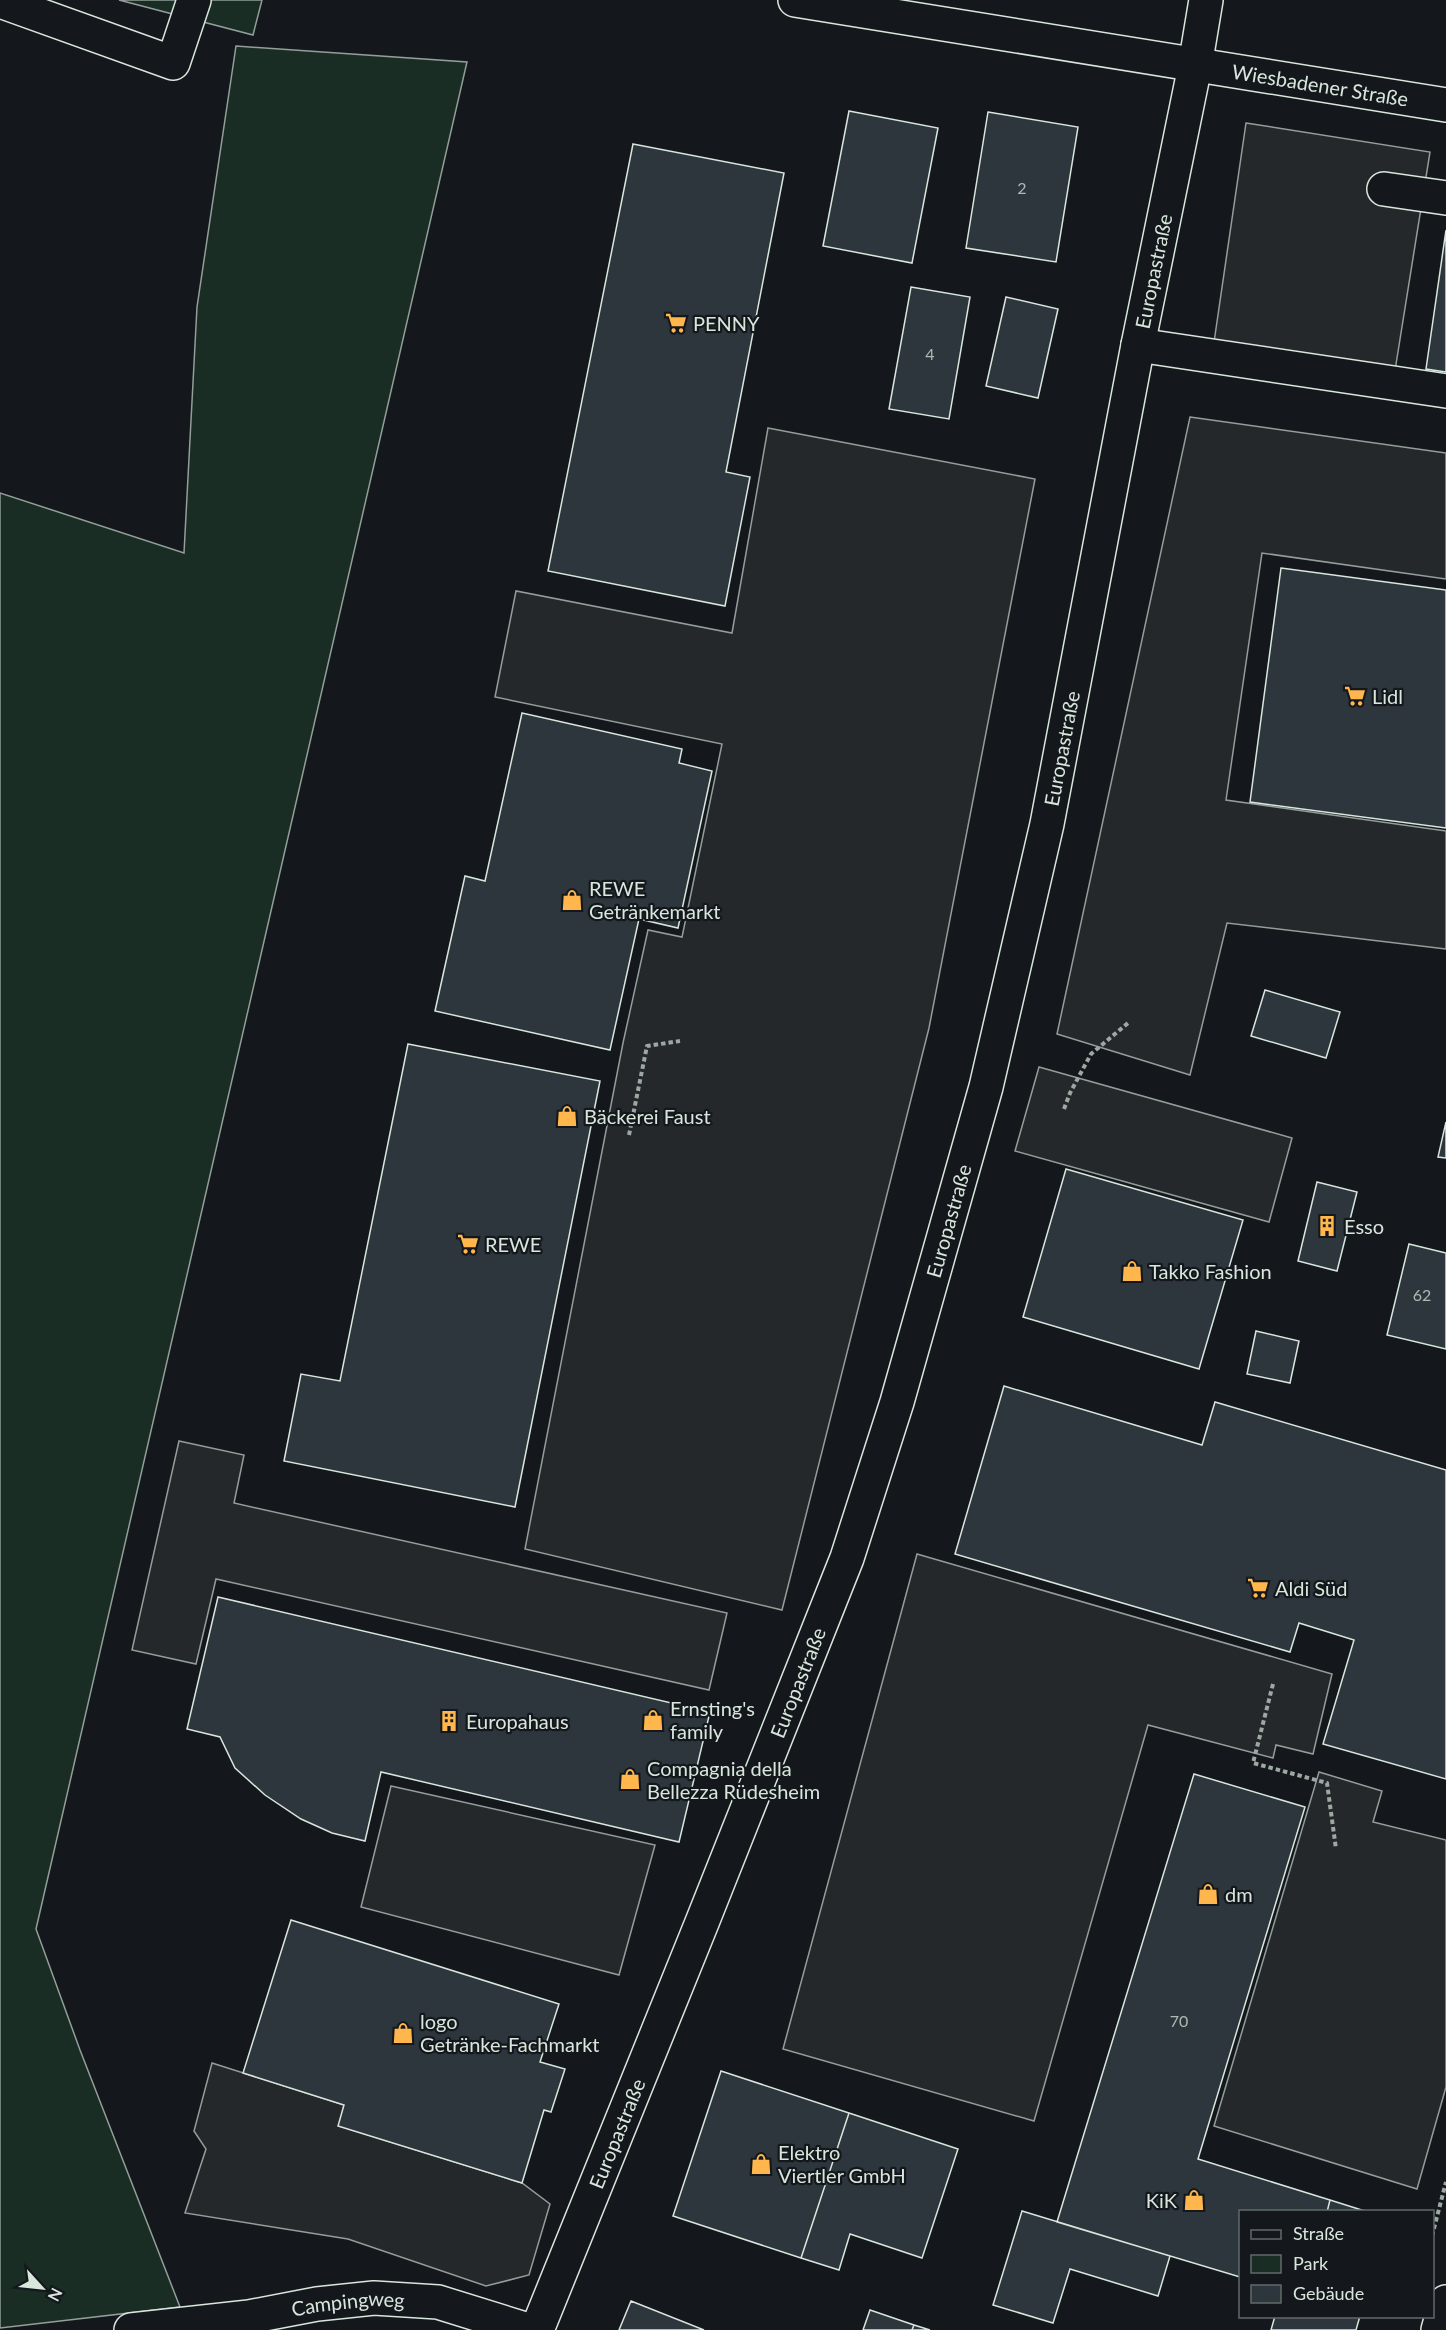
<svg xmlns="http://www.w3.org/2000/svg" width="1446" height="2330" font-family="Lato,sans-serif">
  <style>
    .green { fill: #1a2d24; stroke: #939e99; stroke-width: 1.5 }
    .parking { fill: #24282b; stroke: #939e99; stroke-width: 1.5 }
    .building { fill: #2c363c; stroke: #d8e6dc; stroke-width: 1.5 }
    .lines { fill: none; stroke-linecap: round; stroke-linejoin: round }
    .minor-casing { stroke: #d8e6dc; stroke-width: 36 }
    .major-casing { stroke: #d8e6dc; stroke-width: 36 }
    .path { stroke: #9da8a2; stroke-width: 4; stroke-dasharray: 4.5 3; stroke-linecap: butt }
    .minor { stroke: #14181c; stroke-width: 33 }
    .major { stroke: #14181c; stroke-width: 33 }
    .labels { text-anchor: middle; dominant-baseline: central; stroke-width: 4.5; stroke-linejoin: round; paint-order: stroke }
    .number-label { font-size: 16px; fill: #adbab4 }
    .street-label { font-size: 20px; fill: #d8e6dc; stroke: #14181c }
    .poi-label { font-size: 20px; fill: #d8e6dc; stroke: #14181c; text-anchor: start }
  </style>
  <rect width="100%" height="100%" fill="#14181c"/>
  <path class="green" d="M119,0H262L253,35Z
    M236,46L467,62L36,1929L80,2050L180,2307L0,2328V493L184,553L197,307Z"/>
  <path class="parking" d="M1246,123L1430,152L1393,383L1212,356Z
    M1190,417L1446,453V579L1262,553L1226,800L1446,831V949L1227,923L1190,1075L1057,1034Z
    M768,428L1035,479L929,1028L782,1610L525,1549L623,1043L648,930L682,937L722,744L495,697L516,591L732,633Z
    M1039,1067L1292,1138L1269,1222L1015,1151Z
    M179,1441L244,1455L234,1503L727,1613L709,1690L216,1579L196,1664L132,1650Z
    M917,1554L1332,1674L1313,1754L1276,1745L1273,1758L1148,1725L1034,2121L783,2049Z
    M1319,1772L1382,1791L1373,1822L1446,1840V2087L1417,2189L1214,2126Z
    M391,1786L655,1845L619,1975L361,1907Z
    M212,2063L344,2105L339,2126L522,2183L550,2204L529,2275L486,2286L348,2239L185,2213L206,2149L194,2131Z"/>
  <path class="building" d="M849,111L938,128L912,263L823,246Z
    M988,112L1078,127L1056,262L966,248Z
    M633,144L784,173L726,472L750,477L725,606L548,571Z
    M1446,230V372L1426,369Z
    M911,287L970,297L949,419L889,409Z
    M1006,297L1058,309L1038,398L986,386Z
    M1281,568L1446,590V828L1250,802Z
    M522,713L682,749L679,763L712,771L678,928L639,919L610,1050L435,1011L465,876L485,881Z
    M1265,990L1340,1012L1326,1058L1251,1036Z
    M408,1044L600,1081L515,1507L284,1461L301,1374L340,1381Z
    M1446,1122V1158L1438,1157Z
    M1066,1169L1243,1220L1199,1369L1023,1317Z
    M1317,1182L1357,1192L1337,1271L1298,1261Z
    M1409,1244L1446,1253V1349L1387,1335Z
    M1256,1331L1299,1341L1290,1383L1247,1374Z
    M1004,1386L1202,1445L1215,1402L1446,1470V1779L1323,1744L1354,1640L1299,1623L1290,1652L955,1554Z
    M218,1597L710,1712L679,1842L381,1772L365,1841L332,1833L301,1819L265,1795L235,1768L220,1737L187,1729Z
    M1194,1774L1305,1807L1198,2159L1330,2200L1327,2212H1240V2277L1057,2222Z
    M291,1920L559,2004L540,2062L565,2069L551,2112L544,2110L522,2183L338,2126L344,2105L243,2073Z
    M721,2071L849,2113L801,2258L673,2216Z
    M849,2113L958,2149L922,2258L850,2234L839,2270L801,2258Z
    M1330,2200L1368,2212H1327Z
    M1022,2211L1170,2256L1158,2296L1070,2269L1053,2323L993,2305Z
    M631,2301L704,2330H619Z
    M870,2310L914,2325L912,2330H863Z
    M1275,2316H1360L1356,2330H1271Z
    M914,2325L930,2330H912Z"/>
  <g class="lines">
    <defs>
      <g id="minor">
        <path id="s1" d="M795,0L1446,105"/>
        <path d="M0,1L173,63L194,0"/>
        <path d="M1384,189L1446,198"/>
        <path d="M1138,345L1446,391"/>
        <path id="s2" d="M131,2330L249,2317L317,2304L374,2298L438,2302L528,2330"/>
        <path id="s3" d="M537,2330L703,1920L847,1558L897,1402L986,1087L1047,824L1138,345L1195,66L1206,0"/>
      </g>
      <path id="major" d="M1438,2330L1446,2302"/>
    </defs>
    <use href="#minor" class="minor-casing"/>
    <use href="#major" class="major-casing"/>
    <path class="path" d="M1064,1109L1070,1093L1091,1054L1128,1023
      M629,1135L647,1046L680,1041
      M1273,1684L1253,1763L1327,1783L1336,1849
      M1432,2236L1446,2182"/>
    <use href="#minor" class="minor"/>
    <use href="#major" class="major"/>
  </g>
  <defs>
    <symbol id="supermarket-bare" viewBox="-9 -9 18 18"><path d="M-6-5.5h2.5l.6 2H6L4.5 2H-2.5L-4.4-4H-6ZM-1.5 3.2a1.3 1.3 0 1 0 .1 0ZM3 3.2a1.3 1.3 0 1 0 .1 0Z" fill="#ffb74d" stroke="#14181c" stroke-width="2.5" paint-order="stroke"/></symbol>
    <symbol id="shop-bare" viewBox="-9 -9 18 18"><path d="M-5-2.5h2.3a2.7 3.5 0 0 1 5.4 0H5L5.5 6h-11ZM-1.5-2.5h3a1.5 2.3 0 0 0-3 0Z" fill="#ffb74d" stroke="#14181c" stroke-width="2.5" paint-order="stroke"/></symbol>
    <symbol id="building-bare" viewBox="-9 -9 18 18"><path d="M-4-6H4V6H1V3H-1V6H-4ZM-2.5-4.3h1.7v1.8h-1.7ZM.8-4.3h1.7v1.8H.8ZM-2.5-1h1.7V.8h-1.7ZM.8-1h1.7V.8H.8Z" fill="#ffb74d" stroke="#14181c" stroke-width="2.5" paint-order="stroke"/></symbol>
  </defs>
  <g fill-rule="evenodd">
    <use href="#supermarket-bare" x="661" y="308" width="30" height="30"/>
    <use href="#supermarket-bare" x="1340" y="681" width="30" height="30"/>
    <use href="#shop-bare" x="557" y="885" width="30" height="30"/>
    <use href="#shop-bare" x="552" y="1101" width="30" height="30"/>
    <use href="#building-bare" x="1312" y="1211" width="30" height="30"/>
    <use href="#supermarket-bare" x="453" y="1229" width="30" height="30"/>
    <use href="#shop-bare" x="1117" y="1256" width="30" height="30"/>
    <use href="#supermarket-bare" x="1243" y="1573" width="30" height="30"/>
    <use href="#shop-bare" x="638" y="1705" width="30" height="30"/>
    <use href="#building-bare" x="434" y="1706" width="30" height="30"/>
    <use href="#shop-bare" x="615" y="1764" width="30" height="30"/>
    <use href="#shop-bare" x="1193" y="1879" width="30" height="30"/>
    <use href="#shop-bare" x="388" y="2018" width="30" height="30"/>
    <use href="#shop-bare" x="746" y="2149" width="30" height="30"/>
    <use href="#shop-bare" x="1179" y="2185" width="30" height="30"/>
  </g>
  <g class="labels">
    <g class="number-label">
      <text x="1022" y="187">2</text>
      <text x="930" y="353">4</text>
      <text x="1422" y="1294">62</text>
      <text x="1179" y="2020">70</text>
    </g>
    <g class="street-label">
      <text stroke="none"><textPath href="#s1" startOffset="532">Wiesbadener Straße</textPath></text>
      <text stroke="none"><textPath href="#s3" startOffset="2156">Europastraße</textPath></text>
      <text stroke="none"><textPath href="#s3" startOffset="1670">Europastraße</textPath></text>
      <text stroke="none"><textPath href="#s3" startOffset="1184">Europastraße</textPath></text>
      <text stroke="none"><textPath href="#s3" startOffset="698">Europastraße</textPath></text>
      <text stroke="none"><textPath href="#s3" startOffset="212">Europastraße</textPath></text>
      <text stroke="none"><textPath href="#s2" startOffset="219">Campingweg</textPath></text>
    </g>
    <g class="poi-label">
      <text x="693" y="323">PENNY</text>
      <text x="1372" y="696">Lidl</text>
      <text x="589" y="888">REWE<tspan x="589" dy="23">Getränkemarkt</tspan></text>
      <text x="584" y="1116">Bäckerei Faust</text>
      <text x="1344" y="1226">Esso</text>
      <text x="485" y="1244">REWE</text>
      <text x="1149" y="1271">Takko Fashion</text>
      <text x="1275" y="1588">Aldi Süd</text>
      <text x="670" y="1708">Ernsting's<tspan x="670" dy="23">family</tspan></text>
      <text x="466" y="1721">Europahaus</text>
      <text x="647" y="1768">Compagnia della<tspan x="647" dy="23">Bellezza Rüdesheim</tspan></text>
      <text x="1225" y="1894">dm</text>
      <text x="420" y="2021">logo<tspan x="420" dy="23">Getränke-Fachmarkt</tspan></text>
      <text x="778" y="2152">Elektro<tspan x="778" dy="23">Viertler GmbH</tspan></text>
      <text x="1177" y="2200" text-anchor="end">KiK</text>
    </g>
  </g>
  <rect x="1239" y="2210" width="195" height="108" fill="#14181c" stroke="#626a69" stroke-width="1.5"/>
  <rect x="1251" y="2230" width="30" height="9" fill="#14181c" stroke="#626a69" stroke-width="1.5"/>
  <text x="1293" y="2240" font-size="18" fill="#d8e6dc">Straße</text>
  <rect x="1251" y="2255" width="30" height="18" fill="#1a2d24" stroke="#626a69" stroke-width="1.5"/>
  <text x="1293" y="2270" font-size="18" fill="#d8e6dc">Park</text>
  <rect x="1251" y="2285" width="30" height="18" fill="#2c363c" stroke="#626a69" stroke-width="1.5"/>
  <text x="1293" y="2300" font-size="18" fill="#d8e6dc">Gebäude</text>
  <g transform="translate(42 2288) rotate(117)" stroke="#14181c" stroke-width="4.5" paint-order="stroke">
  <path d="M0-4.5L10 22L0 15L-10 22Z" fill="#d8e6dc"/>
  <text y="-9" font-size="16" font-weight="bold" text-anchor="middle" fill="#d8e6dc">N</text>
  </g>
</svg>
